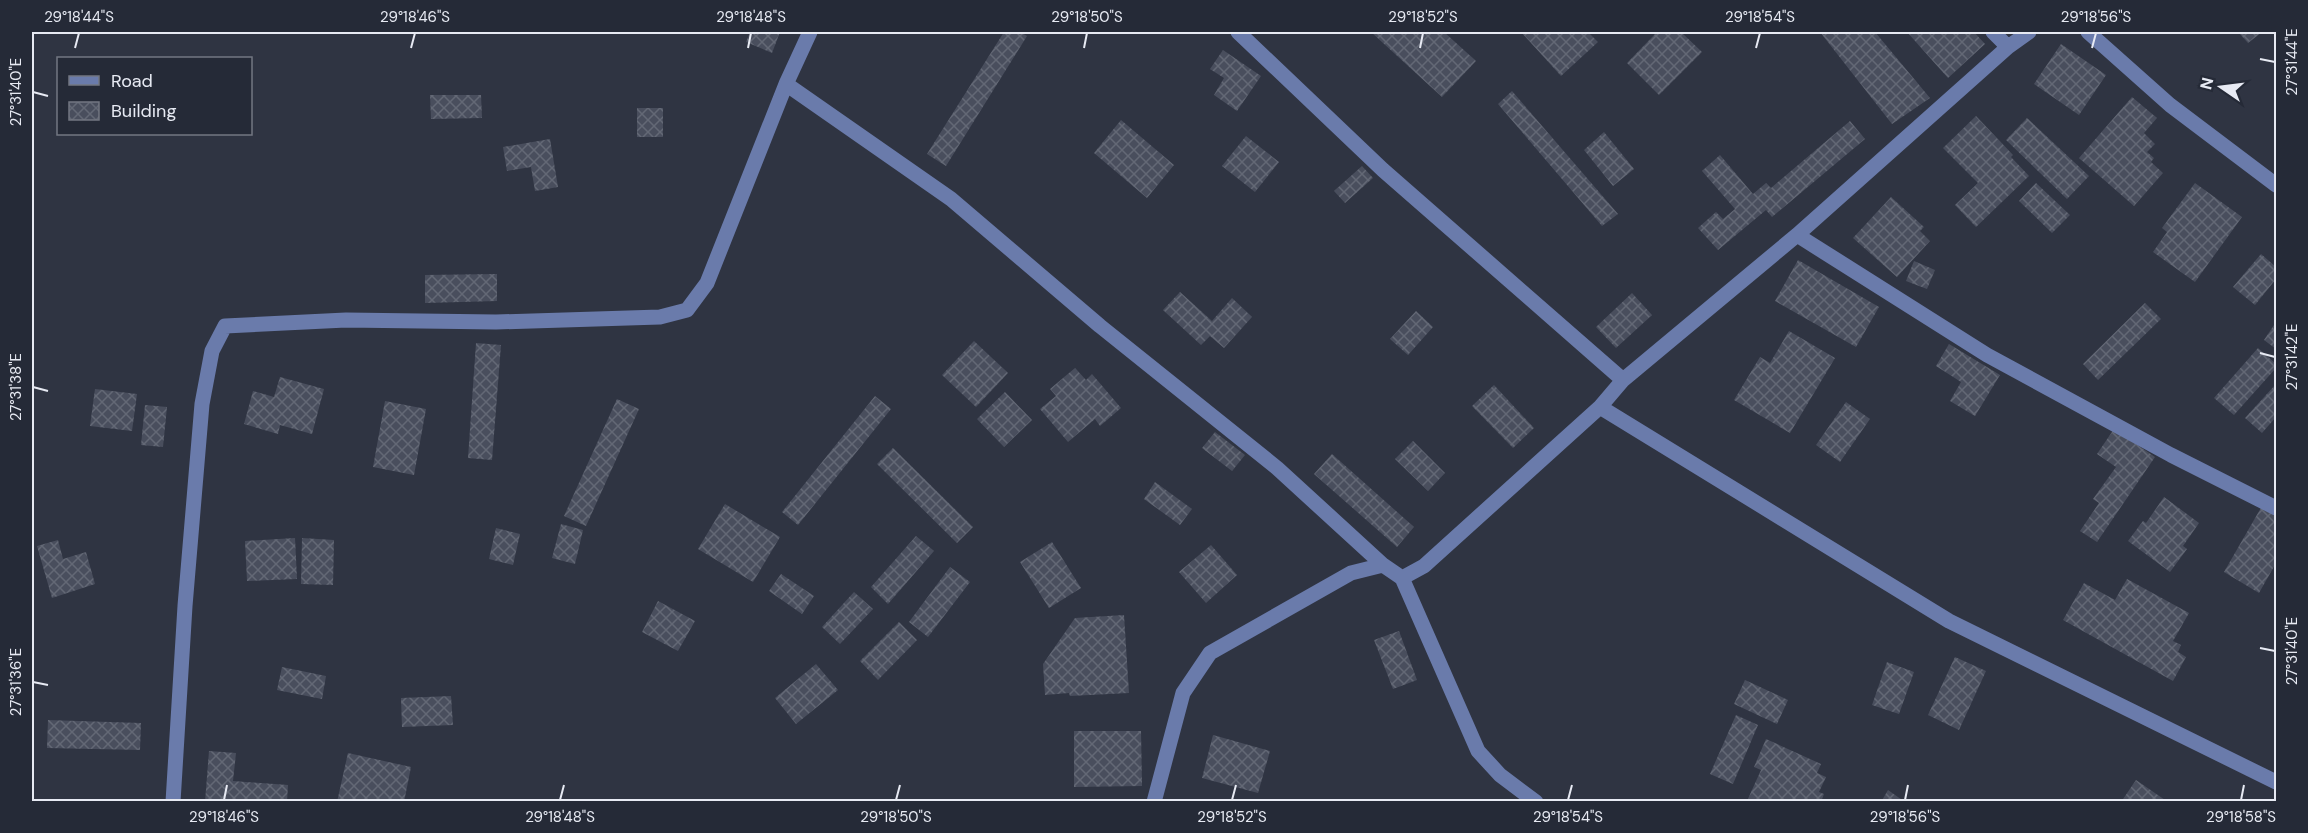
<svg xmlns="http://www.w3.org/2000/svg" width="2308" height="833" font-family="'DM Sans',sans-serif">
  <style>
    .building { fill: url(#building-cross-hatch) }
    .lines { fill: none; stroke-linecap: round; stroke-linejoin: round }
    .minor { stroke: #6a7bab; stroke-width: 15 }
    .ticks { fill: none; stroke: #e7eaf3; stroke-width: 2 }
    .neatline { fill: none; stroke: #e7eaf3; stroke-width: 2 }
    .ticks-label { font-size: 15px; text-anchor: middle; fill: #e7eaf3 }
  </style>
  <defs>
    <pattern id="building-cross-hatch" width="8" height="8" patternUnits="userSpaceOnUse" patternTransform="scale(1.5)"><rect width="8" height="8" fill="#494e5d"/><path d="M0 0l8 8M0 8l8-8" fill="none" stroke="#636875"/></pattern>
  </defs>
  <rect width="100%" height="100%" fill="#2f3442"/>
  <path class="building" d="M750,32H780L772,53L746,42Z
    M1004,32H1020L1027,36L946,166L927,154Z
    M1371,32H1444L1476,61L1442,97Z
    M1521,32H1588L1598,42L1561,76Z
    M1657,32H1681L1702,52L1659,95L1627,63Z
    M1820,32H1875L1930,98L1892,124Z
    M1907,32H1974L1985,44L1948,78Z
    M2238,32H2262L2248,43Z
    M2061,44L2106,75L2079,115L2034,84Z
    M1223,50L1261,76L1237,111L1214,95L1224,78L1210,69Z
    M1512,91L1618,214L1602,226L1498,104Z
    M430,95H481L482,118L431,119Z
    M2132,97L2157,118L2144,133L2155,144L2147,152L2154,158L2151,162L2163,173L2134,206L2079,158Z
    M637,108H663V137H637Z
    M1976,116L2013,155L2011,157L2029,176L1976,227L1955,205L1978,183L1943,148Z
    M2027,118L2089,176L2067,199L2006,140Z
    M1121,120L1174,165L1147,198L1094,153Z
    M1850,121L1865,139L1772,217L1766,210L1718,250L1698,228L1716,212L1723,219L1735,209L1702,171L1720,155L1753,194L1766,183L1771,188Z
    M1604,132L1634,169L1613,186L1584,150Z
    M1246,136L1279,162L1255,192L1222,166Z
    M550,139L558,187L535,191L531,167L507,171L503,147Z
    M1362,166L1373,178L1345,203L1334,191Z
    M2036,183L2070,215L2052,233L2019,201Z
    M2195,183L2242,217L2195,282L2153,252L2167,232L2162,228Z
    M1891,197L1924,227L1920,231L1930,241L1897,277L1853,238Z
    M2261,254L2276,267V279L2255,305L2233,287Z
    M1798,260L1879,307L1856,347L1775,301Z
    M1914,261L1935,270L1927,289L1906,281Z
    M497,274V301L425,303V275Z
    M1180,292L1212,321L1232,298L1252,317L1224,348L1210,336L1201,345L1163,310Z
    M1632,293L1652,315L1616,348L1596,327Z
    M2145,303L2161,319L2098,380L2083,364Z
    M1416,311L1433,327L1408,355L1390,339Z
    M2276,322V349L2264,340Z
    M1789,331L1835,358L1790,433L1734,400L1760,357L1770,363Z
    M974,341L1008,373L976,407L942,375Z
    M476,343L501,345L492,460L468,458Z
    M1949,344L2000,375L1975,416L1950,401L1961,382L1936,366Z
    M2258,348L2276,364V368L2234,415L2214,398Z
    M1075,368L1086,380L1092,374L1121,408L1100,426L1095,419L1068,442L1040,409L1056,396L1050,389Z
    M280,377L324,389L312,434L280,425L278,434L244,424L253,391L274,397Z
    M2276,384V417L2262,433L2245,418Z
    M1494,385L1534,428L1513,448L1472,406Z
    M95,389L137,394L132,431L90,426Z
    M1005,392L1032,420L1004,447L977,419Z
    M875,396L891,409L798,525L782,512Z
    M617,399L639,409L586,526L564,516Z
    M385,401L426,409L414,475L373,467Z
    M1846,402L1870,419L1840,462L1816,445Z
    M145,405L167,407L163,447L141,445Z
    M2114,429L2155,457L2097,542L2080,531L2099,503L2093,499L2116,467L2097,454Z
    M1215,432L1245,455L1232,471L1202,448Z
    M1413,441L1445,473L1428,491L1395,459Z
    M893,448L973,527L957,543L877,464Z
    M1332,454L1414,527L1397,547L1314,474Z
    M1155,482L1192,509L1180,525L1144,499Z
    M2164,497L2199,523L2183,546L2187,549L2170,572L2128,541L2143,521L2146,523Z
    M725,504L780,537L753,582L698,549Z
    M2262,506L2276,514V563L2259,593L2224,572Z
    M561,524L583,530L575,564L552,558Z
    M496,528L520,534L513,565L489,559Z
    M916,536L934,551L888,604L871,587Z
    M295,538L297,579L247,581L245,541Z
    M302,538L334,540L333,585L301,584Z
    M58,540L63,559L86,552L95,584L52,598L37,546Z
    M1052,542L1081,588L1049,608L1020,562Z
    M1211,545L1237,575L1206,603L1179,572Z
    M950,567L970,582L928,637L909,622Z
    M781,574L814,596L802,614L769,591Z
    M2127,579L2189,613L2173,641L2181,645L2178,652L2186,657L2173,681L2063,620L2084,583L2115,600Z
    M854,592L873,609L840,644L822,627Z
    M658,601L695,621L678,651L642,632Z
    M1124,615L1129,693L1070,696L1069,693L1045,695L1043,664L1075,618Z
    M899,622L917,640L878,680L860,661Z
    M1399,631L1417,680L1393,689L1374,640Z
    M1955,657L1986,671L1959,730L1928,715Z
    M1887,662L1914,672L1899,714L1872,705Z
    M816,664L838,690L796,724L775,698Z
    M282,667L326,676L322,699L277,690Z
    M1745,680L1788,700L1777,724L1734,704Z
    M451,696L453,725L402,727L401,698Z
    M1736,715L1758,725L1733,784L1710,774Z
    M48,720L141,723L140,750L47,748Z
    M1074,731H1141L1142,786L1074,787Z
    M1213,735L1270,751L1258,793L1202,778Z
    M1766,739L1821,764L1817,773L1826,777L1819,792L1824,794L1821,802L1747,801L1761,770L1754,767Z
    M209,751L236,753L233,781L288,785L287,802H205Z
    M348,753L411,767L404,802H337Z
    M2136,780L2168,802H2121Z
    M1888,790L1905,802H1881Z"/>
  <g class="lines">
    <path class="minor" d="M1238,32L1383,170L1623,380
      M1993,32L2008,47
      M2088,32L2170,105L2276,185
      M786,84L951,199L1100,326L1277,468L1383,565L1402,578L1478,751L1500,775L1536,802
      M1797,235L1987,355L2171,455L2276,508
      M1600,407L1949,621L2276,782
      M1402,578L1424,566L1600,407L1623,380L1797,235L2008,47L2029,32
      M173,802L185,606L202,404L212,351L225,326L346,320L496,322L660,317L687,310L707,283L786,84L810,32
      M1154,802L1183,693L1210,653L1351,573L1383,565"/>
  </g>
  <path class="ticks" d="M75,48L79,33M411,48L415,33M748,48L751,33M1084,48L1087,33M1420,48L1423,33M1756,48L1760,33M2092,48L2096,33M2260,59L2275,62M33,92L48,96M2260,353L2275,357M33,387L48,391M2260,648L2275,651M33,682L48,685M224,800L227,785M560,800L564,785M896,800L900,785M1232,800L1236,785M1568,800L1572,785M1905,800L1908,785M2241,800L2244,785"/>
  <rect width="2308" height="833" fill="none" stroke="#252a37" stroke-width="66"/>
  <rect x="57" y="57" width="195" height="78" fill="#252a37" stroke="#737782" stroke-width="1.5"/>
  <rect x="69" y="76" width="30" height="9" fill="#6a7bab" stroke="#737782" stroke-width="1.5"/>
  <text x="111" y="87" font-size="18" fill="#e7eaf3">Road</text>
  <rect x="69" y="102" width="30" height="18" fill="url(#building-cross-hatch)" stroke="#737782" stroke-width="1.5"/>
  <text x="111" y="117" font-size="18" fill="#e7eaf3">Building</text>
  <g transform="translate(2221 87) rotate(284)" stroke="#252a37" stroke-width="4.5" paint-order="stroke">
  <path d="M0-4.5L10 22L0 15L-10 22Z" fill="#e7eaf3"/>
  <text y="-9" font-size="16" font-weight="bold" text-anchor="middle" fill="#e7eaf3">N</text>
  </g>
  <rect x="33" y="33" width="2242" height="767" class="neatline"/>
  <g class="ticks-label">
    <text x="79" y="22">29°18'44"S</text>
    <text x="415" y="22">29°18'46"S</text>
    <text x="751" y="22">29°18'48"S</text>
    <text x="1087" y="22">29°18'50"S</text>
    <text x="1423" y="22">29°18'52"S</text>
    <text x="1760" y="22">29°18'54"S</text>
    <text x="2096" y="22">29°18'56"S</text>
    <text transform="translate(2292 62) rotate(-90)" y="5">27°31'44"E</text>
    <text transform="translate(16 92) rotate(-90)" y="5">27°31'40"E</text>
    <text transform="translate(2292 357) rotate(-90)" y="5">27°31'42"E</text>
    <text transform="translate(16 387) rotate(-90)" y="5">27°31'38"E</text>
    <text transform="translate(2292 651) rotate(-90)" y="5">27°31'40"E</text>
    <text transform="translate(16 682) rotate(-90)" y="5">27°31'36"E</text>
    <text x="224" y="822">29°18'46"S</text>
    <text x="560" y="822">29°18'48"S</text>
    <text x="896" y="822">29°18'50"S</text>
    <text x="1232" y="822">29°18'52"S</text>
    <text x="1568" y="822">29°18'54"S</text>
    <text x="1905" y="822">29°18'56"S</text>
    <text x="2241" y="822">29°18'58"S</text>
  </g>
</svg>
